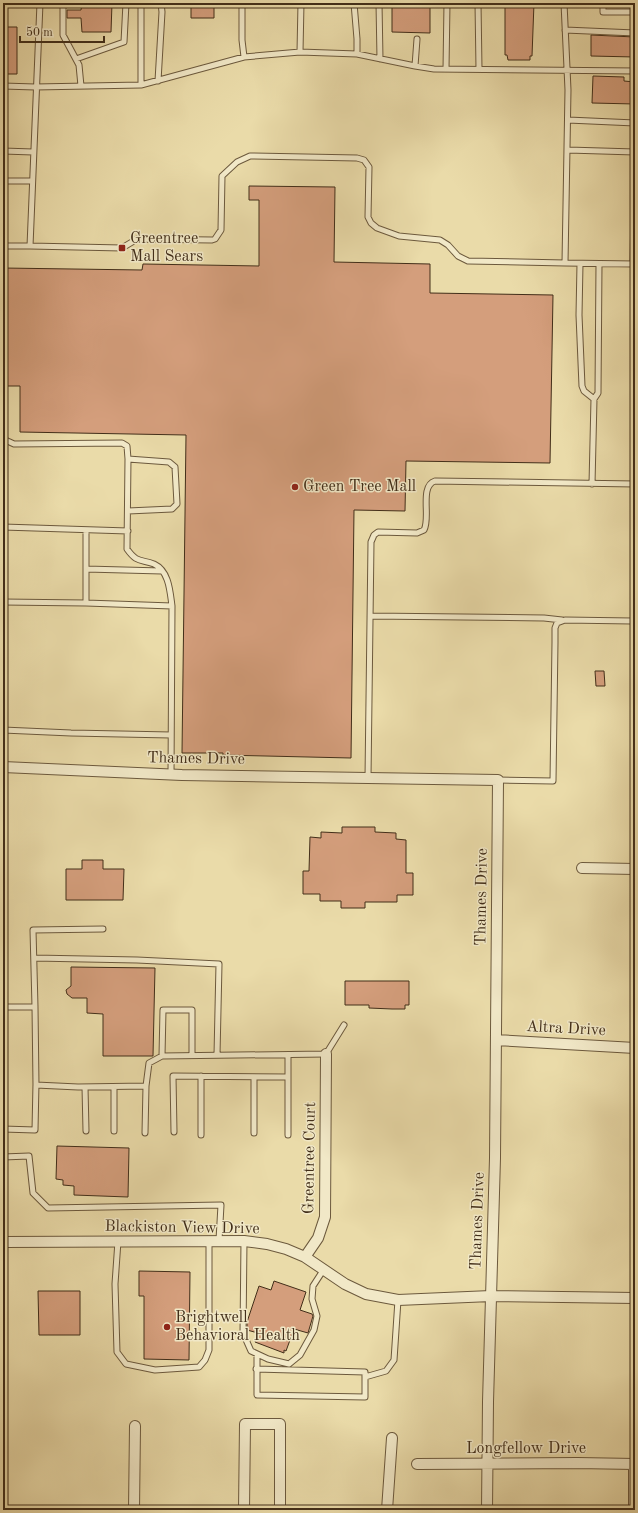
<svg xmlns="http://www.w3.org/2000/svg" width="638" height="1513" font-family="'Old Standard TT',serif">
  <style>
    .building { fill: #d49e7c; stroke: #422e19 }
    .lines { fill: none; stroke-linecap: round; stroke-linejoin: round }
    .lane-casing { stroke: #6c593d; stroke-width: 7 }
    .street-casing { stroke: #6c593d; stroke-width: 12 }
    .lane { stroke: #f1e8c7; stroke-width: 5 }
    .street { stroke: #f1e8c7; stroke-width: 10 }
    .poi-dot { fill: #8f2418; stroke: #f1e8c7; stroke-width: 1.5 }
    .labels { text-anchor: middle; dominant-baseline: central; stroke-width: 3; stroke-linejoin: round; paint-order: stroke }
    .poi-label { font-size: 16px; fill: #422e19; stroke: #f1e8c7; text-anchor: start }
    .street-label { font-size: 16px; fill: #422e19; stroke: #f1e8c7 }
  </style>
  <rect width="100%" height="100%" fill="#eadba9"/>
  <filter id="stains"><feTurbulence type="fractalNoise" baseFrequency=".005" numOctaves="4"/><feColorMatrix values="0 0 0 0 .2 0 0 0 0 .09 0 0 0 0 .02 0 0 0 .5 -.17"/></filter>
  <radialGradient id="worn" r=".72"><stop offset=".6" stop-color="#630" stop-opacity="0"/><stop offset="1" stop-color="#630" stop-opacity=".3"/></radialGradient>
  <path class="building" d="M82,3H112L111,32H82L81,18H67V10H81Z
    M191,3H214V18H191Z
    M392,3H430V33L392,32Z
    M505,3H534L532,56H530V60H508L507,55H505Z
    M3,27H17V74H3Z
    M591,35L635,37V57L591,56Z
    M593,76L624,77V81L635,82V104L592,103Z
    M249,186L335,187L334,262L430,264V293L553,295L550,463L406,461L405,511L354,510L351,758L223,755V753H182L186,435L20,432V386H3V268L142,270L143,264L259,266V200H249Z
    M595,671H604L605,686H596Z
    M342,827H375V832L396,833V839L406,840V873H413V895H397V902H365V908H341V901H320V894H303V871H309L310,837L321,838V832L342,833Z
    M82,860H103V869H124L123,900H66V869H82Z
    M71,967L155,968L153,1056H103V1014L87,1013V998H72L67,994L66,990L71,986Z
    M345,981H409V1005H405V1009H392L369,1008V1005H345Z
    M57,1146L129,1148L128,1197L74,1195V1186L63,1185V1180L56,1179Z
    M139,1271L190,1272L189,1360L144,1359V1296H139Z
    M274,1281L306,1292L300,1310L312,1314L313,1316L308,1333L294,1329L286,1351L284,1350V1353L255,1342L258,1333L247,1330V1322L259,1286L271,1290Z
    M38,1291H80V1335H39Z"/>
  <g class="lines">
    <defs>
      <path id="lane" d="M40,3L30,246L122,248L137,239L212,240L215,239L221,230L222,176L237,162L250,156L357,158L364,160L369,167L368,217L371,223L377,228L399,236L440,240L448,245L458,256L468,261L565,263
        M63,3V35L79,65L81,86
        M242,3V40L244,57
        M354,3L357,39V54
        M379,3L380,59
        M478,3L479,69
        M564,3L568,90L565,263L635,264
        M603,3V12H635
        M565,30L635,33
        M300,52L301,3
        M76,59L124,42L126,3
        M415,66L417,39
        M446,69L447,3
        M158,81L162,12L161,3
        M141,85V3
        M3,86L35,87L141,85L244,57L300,52L357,54L415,66L434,69L635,71
        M568,120L635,123
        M568,150L635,152
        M3,151L33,152
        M3,181H32
        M3,246H30
        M580,264L579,315L582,386L584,391L594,399
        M633,264L635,152
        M3,439L14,444L122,443L127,446L128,459L127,549C137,563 140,559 154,564C169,571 170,591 172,606L171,775
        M592,484L594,399L598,393L599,264
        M128,511L172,509L177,504L175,467L169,462L128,459
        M3,527L128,531
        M86,569L162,571
        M3,602L86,603V530
        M86,603L172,606
        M370,616L544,618L562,620
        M3,730L71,733L171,735
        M368,778L371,542L374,535L378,532L417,533L424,530C431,518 419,486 435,481L635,484
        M498,780L553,781L555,642V628L557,623L565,620L632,621L635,620
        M34,958L137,960L219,964L217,1055
        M3,1007H35L36,1085L78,1087L146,1086L149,1063L162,1056L326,1054L344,1025
        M35,1007L33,930L103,929
        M288,1055V1135
        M162,1056L163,1010H192V1055
        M201,1076V1135
        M85,1087L86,1131
        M114,1087V1131
        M3,1129L35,1130L36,1083
        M174,1132L173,1076L288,1077
        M145,1133L146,1086
        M254,1133V1077
        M3,1157L29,1156L33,1193L48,1208L221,1205L219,1240
        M118,1241L115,1284L117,1352L126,1364L155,1370L199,1367L205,1360L209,1350V1241
        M244,1241L243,1333L251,1351L268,1359L289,1364L300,1355L314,1330L317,1316L312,1299L313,1286L324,1269
        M256,1369L365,1372V1397L257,1395V1354
        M365,1377L386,1371L394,1360L398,1300"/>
      <path id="street" d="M3,767L182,775L498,780L495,1158L488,1402L487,1510
        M582,868L635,869
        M496,1040L635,1048
        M3,1242L244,1241L267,1244L286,1249L305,1257L345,1284L366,1294L398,1300L491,1296L635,1298
        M305,1257L318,1238L325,1217L326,1054
        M417,1464L577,1463L635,1464
        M134,1510L135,1426
        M244,1510L245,1424H280V1510
        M387,1510L392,1438
        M634,1510V1464"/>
    </defs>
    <use href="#lane" class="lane-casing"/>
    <use href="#street" class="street-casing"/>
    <use href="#lane" class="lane"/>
    <use href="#street" class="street"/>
  </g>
  <g class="poi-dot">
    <rect x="118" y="244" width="8" height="8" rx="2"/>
    <circle cx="295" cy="487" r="4"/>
    <circle cx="167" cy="1327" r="4"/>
  </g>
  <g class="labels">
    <g class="poi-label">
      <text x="130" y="239">Greentree<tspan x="130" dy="18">Mall Sears</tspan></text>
      <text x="303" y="487">Green Tree Mall</text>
      <text x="175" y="1318">Brightwell<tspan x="175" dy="18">Behavioral Health</tspan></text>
    </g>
    <g class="street-label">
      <text transform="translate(196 759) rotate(1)">Thames Drive</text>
      <text transform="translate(482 897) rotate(-89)">Thames Drive</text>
      <text transform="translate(566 1029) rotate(3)">Altra Drive</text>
      <text transform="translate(310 1158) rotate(-89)">Greentree Court</text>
      <text transform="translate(478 1221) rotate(-88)">Thames Drive</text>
      <text transform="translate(182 1228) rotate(1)">Blackiston View Drive</text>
      <text x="526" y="1449">Longfellow Drive</text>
    </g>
  </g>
  <rect width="638" height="1513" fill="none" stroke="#eadba9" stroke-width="16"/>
  <rect x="4" y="4" width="630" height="1505" fill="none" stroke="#422e19" stroke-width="2"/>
  <rect x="8" y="8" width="622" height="1497" fill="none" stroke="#422e19"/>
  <path d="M20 36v6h84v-6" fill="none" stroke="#422e19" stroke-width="2"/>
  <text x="26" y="36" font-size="12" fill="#422e19" stroke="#f1e8c7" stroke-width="3" paint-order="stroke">50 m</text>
  <rect width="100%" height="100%" filter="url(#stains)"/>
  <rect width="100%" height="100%" fill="url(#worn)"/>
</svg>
